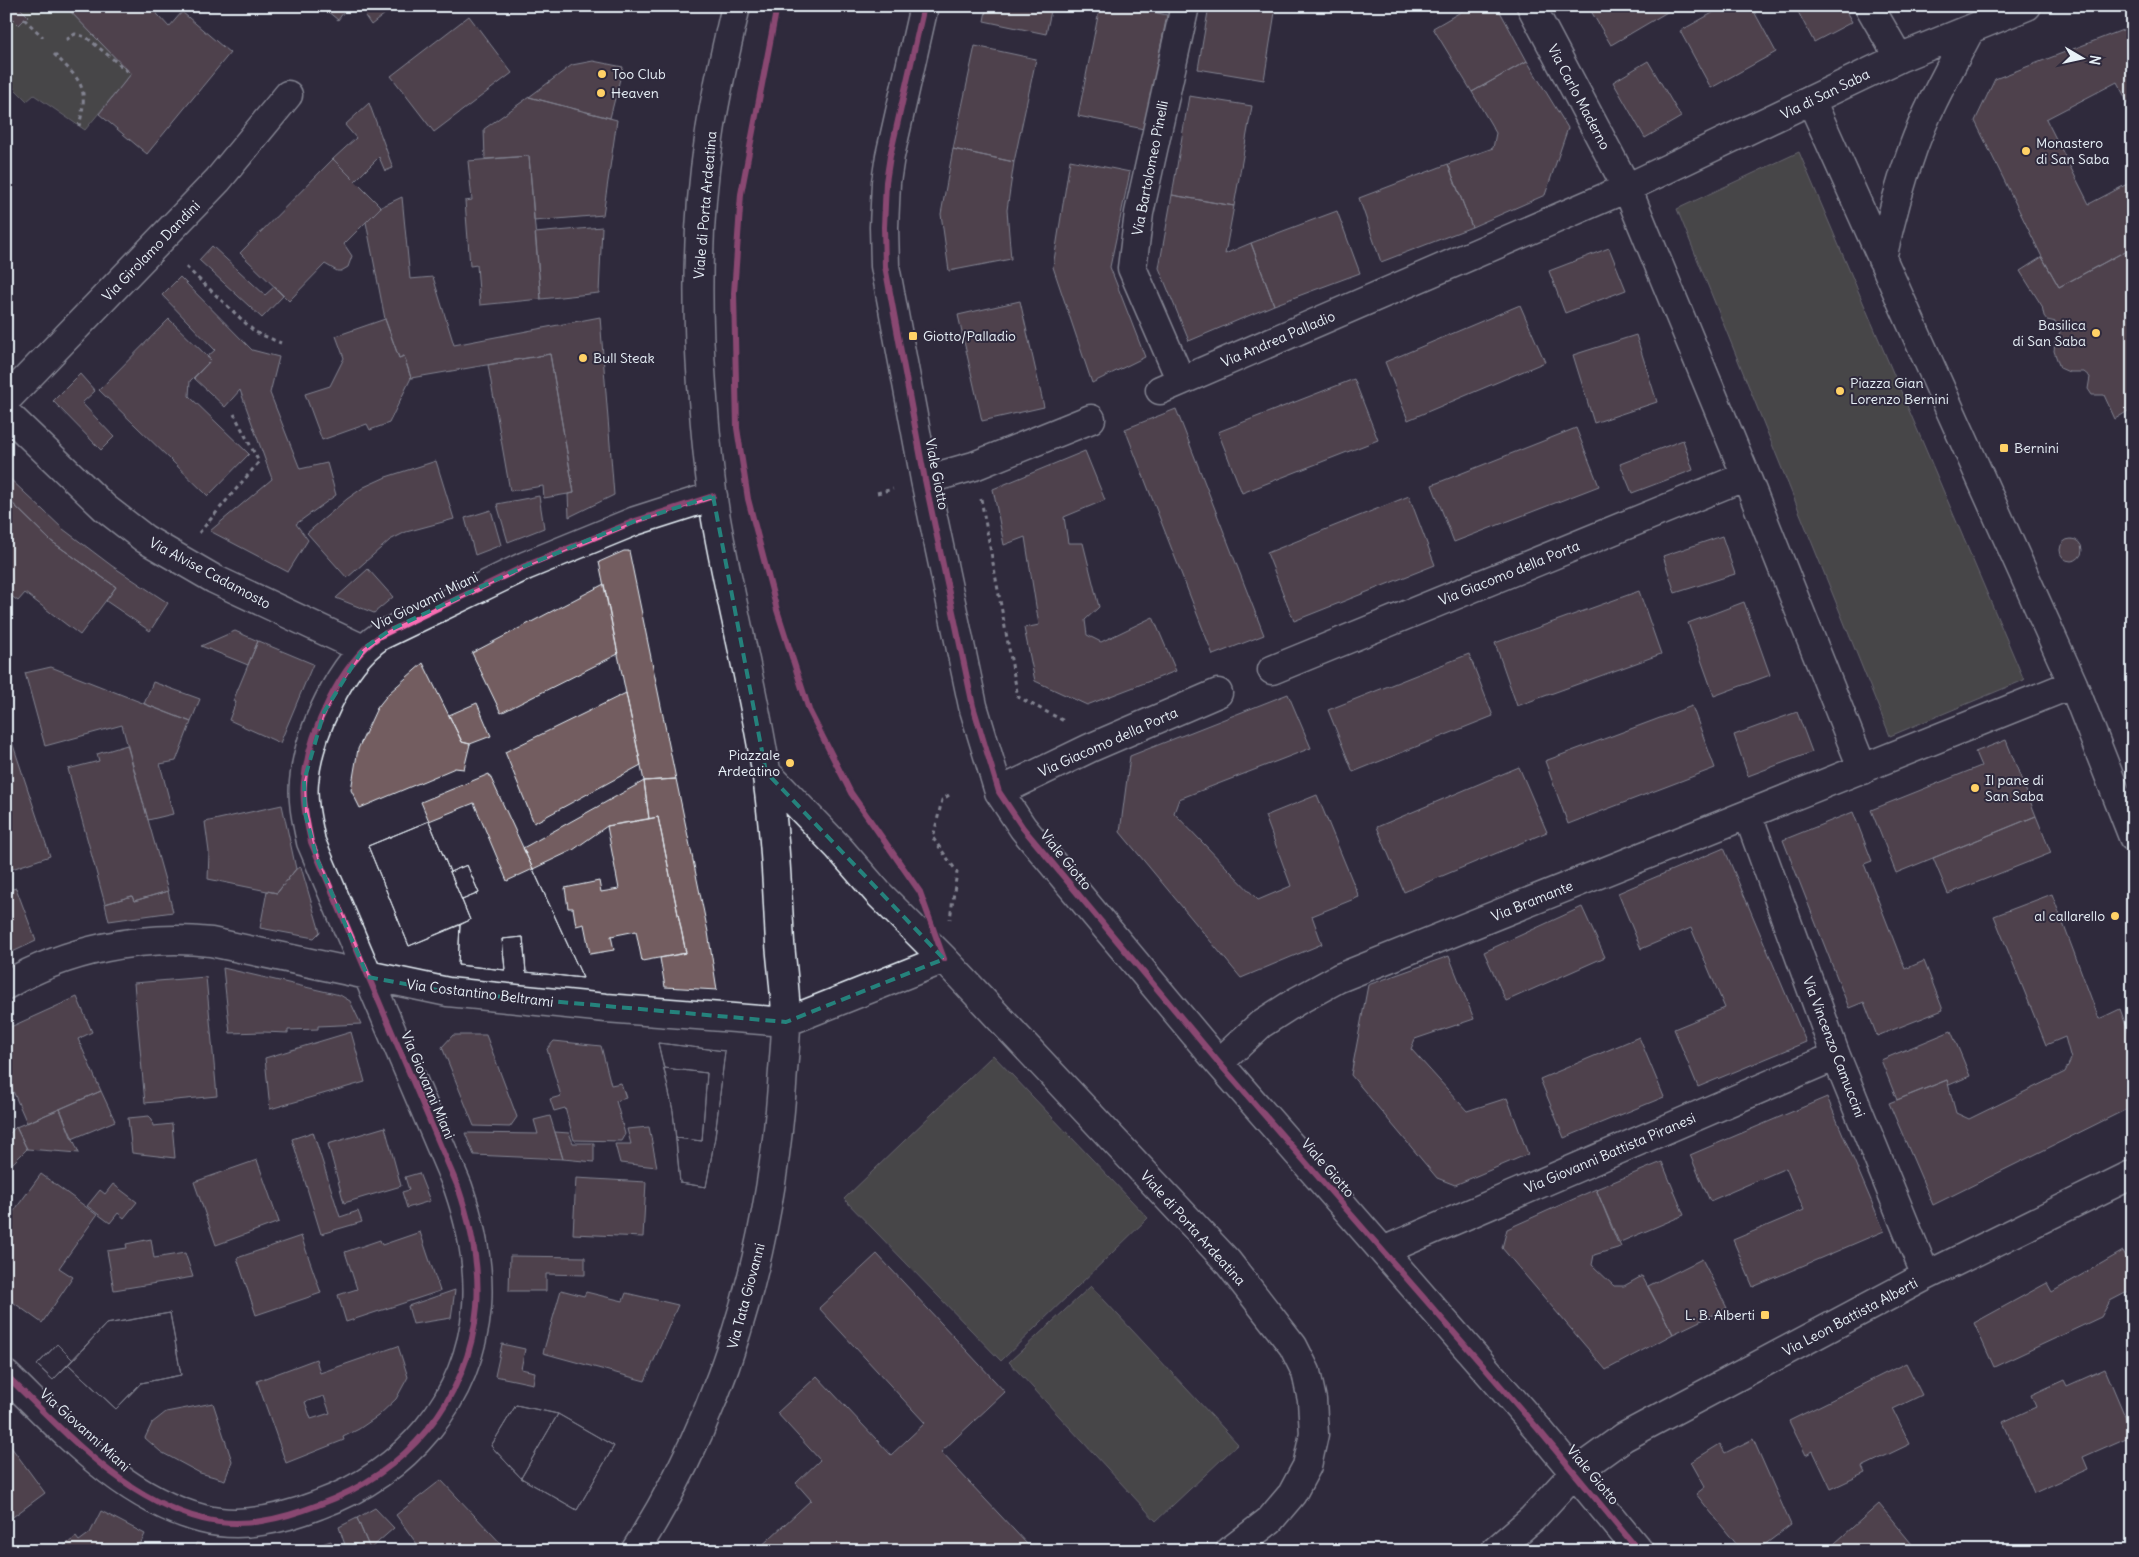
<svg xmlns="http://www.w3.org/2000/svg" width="2139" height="1557" font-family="Delius,sans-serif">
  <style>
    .green { fill: #656859; stroke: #a6aca8 }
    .building { fill: #735d60; stroke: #e8f1f8; fill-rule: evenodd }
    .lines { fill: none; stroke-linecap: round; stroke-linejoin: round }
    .minor-casing { stroke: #e8f1f8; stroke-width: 31 }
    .path { stroke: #e8f1f8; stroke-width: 3; stroke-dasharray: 4 4; stroke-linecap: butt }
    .minor { stroke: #2f2a3d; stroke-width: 28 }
    .cycleway-casing { stroke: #2f2a3d; stroke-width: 9 }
    .cycleway { stroke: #f96db3; stroke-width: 6 }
    .marked { fill: none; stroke: #25827c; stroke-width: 4; stroke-dasharray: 10 6; stroke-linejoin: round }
    .poi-dot { fill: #ffd166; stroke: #2f2a3d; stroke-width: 2 }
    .labels { text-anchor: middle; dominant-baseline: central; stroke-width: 4; stroke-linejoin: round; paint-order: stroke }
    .poi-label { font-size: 14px; fill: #e8f1f8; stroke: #2f2a3d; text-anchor: start }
    .street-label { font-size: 14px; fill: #e8f1f8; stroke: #2f2a3d }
  </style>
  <rect width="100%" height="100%" fill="#2f2a3d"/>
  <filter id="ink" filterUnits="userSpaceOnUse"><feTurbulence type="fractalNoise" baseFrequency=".02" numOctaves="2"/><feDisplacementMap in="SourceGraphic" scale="10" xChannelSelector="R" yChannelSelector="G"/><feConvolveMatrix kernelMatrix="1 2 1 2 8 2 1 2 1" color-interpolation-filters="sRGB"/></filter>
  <g filter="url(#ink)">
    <path class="green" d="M6,6H65L131,74L85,130L34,95L27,101L6,80Z
      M1799,152L2024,680L1890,736L1677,209Z
      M993,1055L1148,1218L1001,1361L844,1199Z
      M1091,1286L1238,1444L1156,1521L1009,1362Z"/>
    <path class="building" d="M7,6H18L28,16L19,25L6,12Z
      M65,6H150L169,27L182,12L230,53L147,154L99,114L131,74Z
      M321,6H342L346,9L338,20Z
      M378,6H395L371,25L365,16Z
      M987,6H1052L1046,34L984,21Z
      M1100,6H1125L1167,15L1144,129L1078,116Z
      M1209,6H1276L1264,80L1198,69Z
      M1471,6H1497L1527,61L1472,92L1433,28Z
      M1588,6H1666L1669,11L1611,45Z
      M1725,6H1751L1776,52L1711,88L1680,31Z
      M1795,6H1843L1852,22L1814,42Z
      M469,16L512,73L434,132L391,76Z
      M2133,26V112L2117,82L2046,119L2089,204L2133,181V247L2059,287L2042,257L1975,121L1995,79Z
      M975,46L1036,59L1014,162L953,149Z
      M593,61L623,67L610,118L529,97L572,65Z
      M1527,61L1568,128L1545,195L1472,227L1448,164L1493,148L1496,133L1472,92Z
      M1648,61L1681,117L1645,138L1613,82Z
      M1189,96L1252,106L1234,206L1172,195Z
      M529,97L617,120L603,215L534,221L529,156L485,159L484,129Z
      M369,103L393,168L385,171L379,157L355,181L333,159L356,138L345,125Z
      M953,149L1014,162L1007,210L1011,259L949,271L941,214Z
      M529,156L541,299L480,305L477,265L470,266L465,201L472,200L468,161Z
      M333,159L381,207L344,244L352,256L348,267L341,271H337L325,264L289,301L240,253Z
      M1070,160L1130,172L1110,267L1145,357L1092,383L1053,267Z
      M1448,164L1472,227L1381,262L1359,198Z
      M1172,195L1234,206L1225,254L1251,243L1274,305L1189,341L1159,268Z
      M402,197L410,279L433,277L454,345L600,317L614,495L569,517L568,494L574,493L550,354L411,378L404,356L399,358L385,319L366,222L381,207Z
      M1337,211L1360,273L1274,305L1251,243Z
      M602,227L599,293L541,299L535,233Z
      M212,246L265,295L274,287L283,296L262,318L199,260Z
      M2133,247V408L2115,419L2104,395H2092L2088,389L2090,377L2084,372H2069L2060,368L2054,351L2055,342L2061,330L2056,322L2047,320L2044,316L2042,306L2020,271L2042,257L2059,287Z
      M1609,248L1626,290L1565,313L1549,271Z
      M180,277L252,350L279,357L270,393L300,469L327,463L336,495L296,524L308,540L288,572L210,531L272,479L240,390L225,407L194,378L211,360L207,357L215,350L162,295Z
      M1020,301L1044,407L982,421L958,315Z
      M1520,305L1545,362L1408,420L1385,362Z
      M169,319L211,360L190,381L189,396L249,454L208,496L99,390Z
      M385,319L399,358L404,356L411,378L389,423L370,430L367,424L322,440L305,394L330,386L344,358L336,336Z
      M1636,335L1657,402L1594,423L1573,355Z
      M550,354L574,493L544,498L543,486L510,491L488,365Z
      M80,374L95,391L82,403L114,437L101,450L53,401Z
      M1354,379L1378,440L1242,493L1218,432Z
      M1176,409L1264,635L1213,655L1125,429Z
      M1576,428L1599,486L1454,542L1432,485Z
      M1683,440L1693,470L1632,493L1620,464Z
      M1085,451L1105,500L1064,517L1068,543H1083L1099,607L1085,620L1087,635L1101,642L1153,617L1176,671L1087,705L1035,681L1024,628L1039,625L1025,537L1004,545L993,489Z
      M436,461L454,519L406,532L390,540L347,578L307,533L347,499L364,487L386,477Z
      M6,475L63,529L112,566L168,603L150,631L106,601L116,587L51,541L6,497Z
      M539,496L544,528L508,542L497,504Z
      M1409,496L1435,565L1294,621L1267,553Z
      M6,497L51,541L116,587L80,635L25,593L18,601L6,592V586L10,581L6,578Z
      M491,510L501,545L475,555L465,518Z
      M1722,536L1735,574L1675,593L1663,556Z
      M2060 550a11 11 0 1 1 22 0a11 11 0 1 1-22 0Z
      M624,551H629L676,779L644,781L599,562Z
      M368,569L393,597L374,613L336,598Z
      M604,584L618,654L501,713L472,653Z
      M1639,591L1661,654L1517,706L1495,643Z
      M1744,602L1770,675L1714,696L1688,623Z
      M235,631L258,641L248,665L201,646Z
      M258,641L313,664L280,743L229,720L236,702L233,701Z
      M1469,654L1493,716L1353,772L1328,710Z
      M423,663L462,742L470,744L464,769L455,768L360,808L351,790L358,749L377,708L389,693Z
      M51,667L191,722L176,761L160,764L173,814L148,820L122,725L45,746L25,673Z
      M153,682L200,699L191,722L144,704Z
      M626,693L641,765L534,823L505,752Z
      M1288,694L1311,748L1179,799L1174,813L1258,900L1291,886L1265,816L1317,795L1359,897L1312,916L1322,944L1241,978L1120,832L1130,756Z
      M477,703L491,736L470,744L462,742L449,715Z
      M1692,706L1715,768L1568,824L1545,761Z
      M1797,712L1812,752L1748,776L1734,735Z
      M7,727L50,856L6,871V727Z
      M2006,740L2036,816L1896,873L1871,810L1981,766L1975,752Z
      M127,745L168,891L134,901L132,896L105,904L68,769L99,761L97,754Z
      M1519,767L1547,832L1404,892L1377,827Z
      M489,774L533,869L583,978L526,972L523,937L502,939L505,970L458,965L460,925L409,946L368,846L429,821L421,802ZM467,865L479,893L462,900L450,872Z
      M676,779L708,932L717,990L665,987L660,958L686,953L658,817L649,819L644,781Z
      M644,781L649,819L607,826L573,850L533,869L523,848Z
      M474,803L507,881L533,869L583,978L526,972L523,937L502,939L505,970L458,965L460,925L470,920L462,900L479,893L467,865L450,872L429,821Z
      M282,805L296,869L277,893L208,879L209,852L205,822Z
      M1853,812L1872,861L1864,864L1905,969L1924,961L1943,1010L1877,1036L1864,1002L1849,1008L1783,840Z
      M2036,816L2051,853L1948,894L1933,858Z
      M658,817L686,953L642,961L636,931L611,936L614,950L590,954L584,924L576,926L573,908H568L565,888L599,881L601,892L619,889L607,826Z
      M429,821L470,920L409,946L368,846Z
      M1724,848L1806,1042L1698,1087L1674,1029L1725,1008L1691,928L1641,949L1618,893Z
      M301,867L320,932L314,938L260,928L267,891L277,893L296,869Z
      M16,888L36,941L6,955V891Z
      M168,891L173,912L109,921L105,904L132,896L134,901Z
      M2052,894L2099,1019L2120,1009L2133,1044V1106L1933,1205L1889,1103L1947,1080L1956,1113L1969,1119L2065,1072L2071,1059L2065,1037L2046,1045L1994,916Z
      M1582,907L1605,957L1506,1001L1484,952Z
      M1449,956L1474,1019L1415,1039L1411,1049L1467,1111L1507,1098L1528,1154L1455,1185L1437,1178L1351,1075L1368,985Z
      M223,968L340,995L350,1001L361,1024L318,1026V1029L288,1030V1033L263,1032L230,1033Z
      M206,977L217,1096L145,1103L134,983Z
      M77,997L92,1032L78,1039L101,1091L27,1123L6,1075V1029Z
      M1951,1031L1970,1076L1949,1085L1947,1080L1897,1100L1881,1060Z
      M351,1032L365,1082L270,1109L265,1058Z
      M453,1035H486L517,1117L510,1127L474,1126L442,1047Z
      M1639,1037L1664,1097L1564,1138L1540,1079Z
      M554,1041L601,1046L611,1085L621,1083L626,1098L616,1101L625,1134L621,1141L574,1140L565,1108L554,1111L550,1099L561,1096L547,1049Z
      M658,1043L725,1051L715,1137L706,1187L680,1183L673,1111Z
      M658,1043L725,1051L715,1137L706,1187L680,1183L676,1138L702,1141L707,1073L664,1068Z
      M664,1068L707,1073L702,1141L676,1138L673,1111Z
      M101,1091L115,1121L72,1139L60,1109Z
      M1827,1097L1884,1231L1753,1287L1733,1240L1804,1210L1786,1168L1710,1201L1690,1155Z
      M60,1109L79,1153L27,1149L16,1127Z
      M149,1116L152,1119L153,1126L172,1124L175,1158L132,1153L128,1118Z
      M550,1116L563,1159L474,1155L465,1133L538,1134L534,1120Z
      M16,1127L27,1149L6,1170V1137Z
      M385,1127L401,1186L344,1203L328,1144Z
      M649,1127L657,1167L620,1163L615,1144H631L627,1129Z
      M313,1132L340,1217L358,1211L362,1222L321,1234L292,1139Z
      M555,1132L569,1133L573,1143H594V1162L563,1159Z
      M257,1160L279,1222L216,1245L194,1182Z
      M1662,1162L1684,1215L1618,1243L1596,1189Z
      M419,1173L430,1201L407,1208L402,1192L409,1190L405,1177Z
      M41,1174L97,1215L59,1268L73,1277L42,1323L10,1300L6,1293V1222Z
      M576,1178L646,1182L643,1237L573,1234Z
      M113,1184L137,1202L124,1218L118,1213L110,1223L87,1206L100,1190L105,1194Z
      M1596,1189L1621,1247L1594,1255L1592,1265L1614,1286H1624L1642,1276L1673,1334L1606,1370L1502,1248L1507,1229Z
      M420,1232L440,1291L346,1322L338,1295L357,1289L345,1252L380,1240L382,1245Z
      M301,1236L321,1293L256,1315L237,1258Z
      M151,1239L154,1258L185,1253L193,1277L114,1290L107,1251L127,1248L126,1244Z
      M2123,1251L2133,1269V1289L2110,1301L2101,1317L1994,1367L1974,1323L2047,1283L2052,1292Z
      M877,1254L1005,1392L941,1452L1028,1545L1022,1551H756L811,1500L796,1483L820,1460L777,1413L817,1376L891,1455L925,1423L819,1308Z
      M510,1256L585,1257V1275L546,1274V1291H509Z
      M1702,1259L1727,1308L1673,1334L1648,1286Z
      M455,1290L451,1318L413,1324L408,1306Z
      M561,1290L584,1296L586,1292L623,1301L626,1293L678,1305L645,1381L543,1353Z
      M170,1313L181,1375L141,1383L116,1409L68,1364L106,1324Z
      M170,1313L181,1375L141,1383L116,1409L68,1364L53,1380L37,1365L57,1344L73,1360L106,1324Z
      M2133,1324V1346L2125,1327Z
      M57,1344L73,1360L53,1380L37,1365Z
      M502,1344L525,1349L521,1369L535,1372L533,1384L495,1376Z
      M398,1346L408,1377L396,1399L378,1416L359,1429L343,1437L344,1440L286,1463L257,1381L316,1359L320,1373ZM324,1396L330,1413L311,1419L305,1402Z
      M1906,1363L1922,1395L1893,1409L1910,1444L1862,1467L1865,1473L1831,1489L1813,1451L1806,1455L1789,1421Z
      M2105,1369L2133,1435L2083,1457L2088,1469L2034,1493L2003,1422L2036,1407L2031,1395L2064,1380L2067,1386Z
      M213,1403L232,1461L225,1480L200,1473L161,1452L145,1438L152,1423L166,1412Z
      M516,1405L558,1414L614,1446L577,1510L521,1478L491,1446Z
      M516,1405L558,1414L521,1478L491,1446Z
      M558,1414L614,1446L577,1510L521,1478Z
      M1753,1439L1791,1525L1756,1551H1742L1696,1494L1705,1487L1691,1462L1720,1444L1725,1453Z
      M6,1440L45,1493L6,1522Z
      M441,1480L508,1551H422L396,1515Z
      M1879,1504L1916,1549L1826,1551Z
      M375,1508L394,1528L370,1549L357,1518Z
      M101,1511L145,1534L137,1551H57L76,1537L79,1541L90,1533Z
      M357,1518L370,1549L371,1551H347L339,1527Z
      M331,1541L335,1551H306V1549Z
      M196,1543L253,1549V1551H195Z"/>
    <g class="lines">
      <defs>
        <path id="minor" d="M924,6L890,156L886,182L884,227L885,266L925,480L973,706L999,792L1023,828L1219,1063L1538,1429L1639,1551
          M1531,6L1627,188L1746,476L1863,770
          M1869,6L1899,58
          M1811,100L2073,684L2133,837
          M1882,259C1890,221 1900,184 1913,148C1928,107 1950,69 1970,30
          M1181,381L1132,268L1139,213L1185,6
          M1160,390L1627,188L1899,58L2027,6
          M6,400L218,180L288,95
          M6,413L105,508L145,539L214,579L363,649
          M925,480L974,466L1091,419
          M1272,670L1746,476
          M766,772L839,848L878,893L944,959L1227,1261L1293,1346L1306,1372L1312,1400L1314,1434L1307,1466L1292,1494L1270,1520L1230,1551
          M999,792L1090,748L1218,693
          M1748,815L1836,1056L1926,1276
          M6,985C66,950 142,934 211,942L448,992L606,1008L786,1022L944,959
          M1219,1063L1261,1024L1297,1001L1339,978L2073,684
          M1383,1251L1836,1056
          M6,1375C64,1431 122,1498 203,1519C242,1529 282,1519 318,1505C406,1473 469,1401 477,1306C480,1265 471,1225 458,1187L311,842C307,822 302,802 304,782C308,734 340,663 380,636L525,566L635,521L713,496
          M635,1551C725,1410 770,1251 782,1086C783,1065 786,1043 786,1022C786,996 782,969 780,943C777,887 775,832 767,777C754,690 731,605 716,519C709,475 705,429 702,385C696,303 697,220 709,139C715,94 726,50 736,6
          M1495,1551L1532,1519L1574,1473L1624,1437L1926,1276L2133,1174"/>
      </defs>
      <use href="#minor" class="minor-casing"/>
      <path class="path" d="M24,19L43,37
        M66,40L75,34L86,37L131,74
        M54,54C82,82 89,86 79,126
        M186,267L255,332L281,343
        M877,493L893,489
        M981,499L1018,697L1066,722
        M199,533L259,462L234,414
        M949,795L942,800L933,838L957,872L950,919"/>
      <use href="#minor" class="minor"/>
      <defs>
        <path id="cycleway" d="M777,6L741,194L734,293L737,428L748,499L777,610L809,710L851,793L920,892L944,959
          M924,6L890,156L886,182L884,227L885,266L925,480L973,706L999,792L1023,828L1219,1063L1538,1429L1639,1551
          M6,1375C64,1431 122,1498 203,1519C242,1529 282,1519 318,1505C406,1473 469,1401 477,1306C480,1265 471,1225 458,1187L311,842C307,822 302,802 304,782C308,734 340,663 380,636L525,566L635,521L713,496"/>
      </defs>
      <use href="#cycleway" class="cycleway-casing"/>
      <use href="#cycleway" class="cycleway"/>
    </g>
  </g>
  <path d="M0 0H2139V1557H0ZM713,496L766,772L944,959L786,1022L448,992L368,977L317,859L305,813L304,781L324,712L363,649L390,630L525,566L635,521Z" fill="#2f2a3d" fill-opacity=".55" fill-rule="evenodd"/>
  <path class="marked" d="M713,496L766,772L944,959L786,1022L448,992L368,977L317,859L305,813L304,781L324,712L363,649L390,630L525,566L635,521Z"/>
  <g class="poi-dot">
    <circle cx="602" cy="74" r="5"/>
    <circle cx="601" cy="93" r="5"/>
    <circle cx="2026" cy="151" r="5"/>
    <circle cx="2096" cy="333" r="5"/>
    <rect x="908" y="331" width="10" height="10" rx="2.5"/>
    <circle cx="583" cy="358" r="5"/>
    <circle cx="1840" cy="391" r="5"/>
    <rect x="1999" y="443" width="10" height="10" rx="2.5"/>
    <circle cx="790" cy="763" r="5"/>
    <circle cx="1975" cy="788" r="5"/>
    <circle cx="2115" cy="916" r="5"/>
    <rect x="1760" y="1310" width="10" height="10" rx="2.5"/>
  </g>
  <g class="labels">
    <g class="poi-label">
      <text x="612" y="74">Too Club</text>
      <text x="611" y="93">Heaven</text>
      <text x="2036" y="143">Monastero<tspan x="2036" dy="16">di San Saba</tspan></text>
      <text x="2086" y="325" text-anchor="end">Basilica<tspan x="2086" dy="16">di San Saba</tspan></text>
      <text x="923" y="336">Giotto/Palladio</text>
      <text x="593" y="358">Bull Steak</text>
      <text x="1850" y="383">Piazza Gian<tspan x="1850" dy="16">Lorenzo Bernini</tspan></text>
      <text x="2014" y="448">Bernini</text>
      <text x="780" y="755" text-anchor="end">Piazzale<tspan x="780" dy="16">Ardeatino</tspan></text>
      <text x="1985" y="780">Il pane di<tspan x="1985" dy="16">San Saba</tspan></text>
      <text x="2105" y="916" text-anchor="end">al callarello</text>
      <text x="1755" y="1315" text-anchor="end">L. B. Alberti</text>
    </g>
    <g class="street-label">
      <text transform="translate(1825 94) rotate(-26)">Via di San Saba</text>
      <text transform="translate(1579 97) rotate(62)">Via Carlo Maderno</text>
      <text transform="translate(1150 168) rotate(-79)">Via Bartolomeo Pinelli</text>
      <text transform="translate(705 205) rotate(-85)">Viale di Porta Ardeatina</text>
      <text transform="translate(151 251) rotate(-46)">Via Girolamo Dandini</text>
      <text transform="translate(1278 339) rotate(-23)">Via Andrea Palladio</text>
      <text transform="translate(937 474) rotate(79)">Viale Giotto</text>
      <text transform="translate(210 573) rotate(28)">Via Alvise Cadamosto</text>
      <text transform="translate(1509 573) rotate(-22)">Via Giacomo della Porta</text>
      <text transform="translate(425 601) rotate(-26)">Via Giovanni Miani</text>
      <text transform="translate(1108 742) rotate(-24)">Via Giacomo della Porta</text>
      <text transform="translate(1066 860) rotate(51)">Viale Giotto</text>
      <text transform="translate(1532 901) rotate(-22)">Via Bramante</text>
      <text transform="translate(480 993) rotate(7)">Via Costantino Beltrami</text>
      <text transform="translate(1834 1047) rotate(69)">Via Vincenzo Camuccini</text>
      <text transform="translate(428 1085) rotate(67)">Via Giovanni Miani</text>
      <text transform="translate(1610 1153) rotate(-23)">Via Giovanni Battista Piranesi</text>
      <text transform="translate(1328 1168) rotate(49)">Viale Giotto</text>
      <text transform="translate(1193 1228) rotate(48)">Viale di Porta Ardeatina</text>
      <text transform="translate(746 1296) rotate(-75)">Via Tata Giovanni</text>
      <text transform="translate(1850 1317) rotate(-28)">Via Leon Battista Alberti</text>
      <text transform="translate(85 1430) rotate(42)">Via Giovanni Miani</text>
      <text transform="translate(1593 1475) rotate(50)">Viale Giotto</text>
    </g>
  </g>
  <rect width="2139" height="1557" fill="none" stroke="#2f2a3d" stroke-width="25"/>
  <rect x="12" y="12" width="2114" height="1532" fill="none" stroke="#e8f1f8" stroke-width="2" filter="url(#ink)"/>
  <g transform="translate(2082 58) rotate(99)" stroke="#2f2a3d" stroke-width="4" paint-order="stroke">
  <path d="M0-4L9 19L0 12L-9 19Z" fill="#e8f1f8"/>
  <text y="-8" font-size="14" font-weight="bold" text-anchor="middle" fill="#e8f1f8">N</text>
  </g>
</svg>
